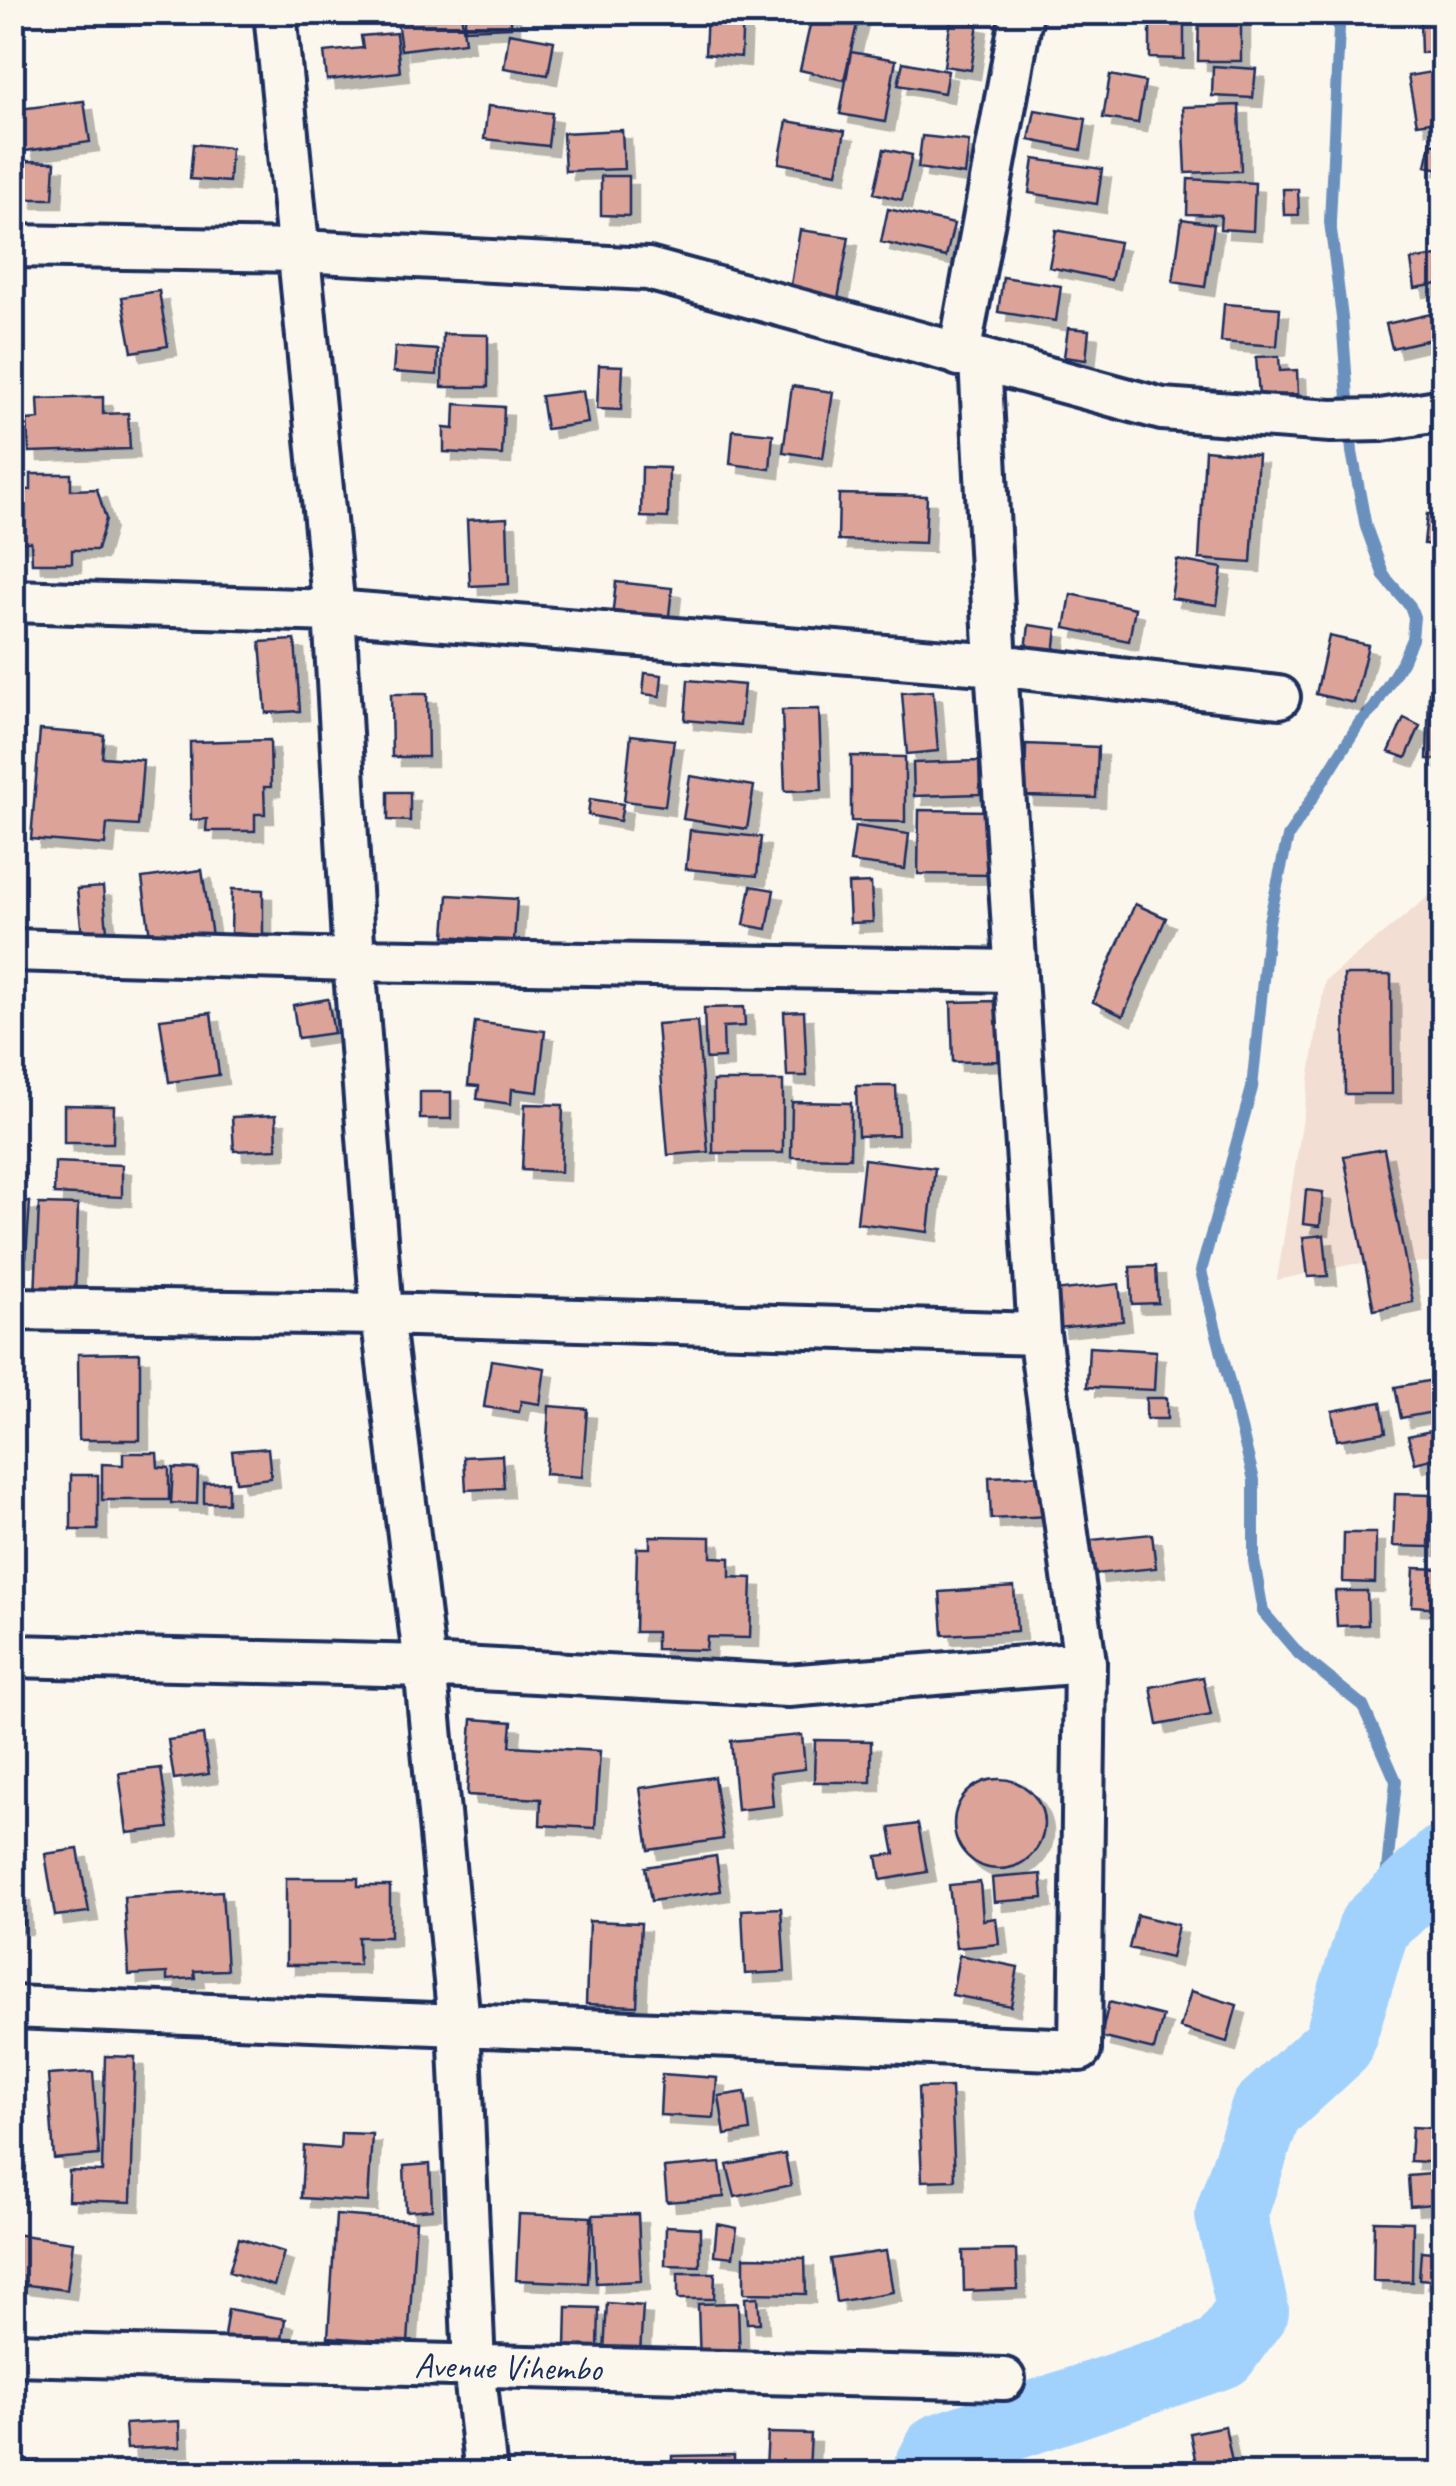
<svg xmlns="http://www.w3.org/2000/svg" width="1456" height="2486" font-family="Caveat,sans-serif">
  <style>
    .built { fill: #f2ded3 }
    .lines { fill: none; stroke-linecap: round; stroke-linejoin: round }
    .stream { stroke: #6b91be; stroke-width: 12 }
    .river { stroke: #a1d2fe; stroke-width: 72 }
    .building { fill: #dca399; stroke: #1b2f5e; stroke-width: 2.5; filter: url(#shadow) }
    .minor-casing { stroke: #1b2f5e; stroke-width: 48 }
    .minor { stroke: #fbf7ec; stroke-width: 40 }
    .labels { text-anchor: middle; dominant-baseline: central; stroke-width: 8; stroke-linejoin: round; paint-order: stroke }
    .street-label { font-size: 35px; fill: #1b2f5e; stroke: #fbf7ec }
  </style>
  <defs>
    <filter id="shadow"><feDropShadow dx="9" dy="9" stdDeviation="0" flood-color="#0004"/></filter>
  </defs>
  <rect width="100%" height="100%" fill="#fbf7ec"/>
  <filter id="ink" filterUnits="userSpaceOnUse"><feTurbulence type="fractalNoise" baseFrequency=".01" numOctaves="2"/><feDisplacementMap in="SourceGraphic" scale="20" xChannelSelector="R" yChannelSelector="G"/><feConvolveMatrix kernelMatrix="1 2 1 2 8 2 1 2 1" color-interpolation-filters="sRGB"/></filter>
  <g filter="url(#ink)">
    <path class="built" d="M1439,888L1443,889V1262L1353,1264L1277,1280L1325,981Z"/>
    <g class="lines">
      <path class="stream" d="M1331,12L1339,28L1330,222L1342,318L1352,452L1366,527L1384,576L1410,606L1414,617L1412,639L1402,662L1374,708L1360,722L1288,837L1269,921L1252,1088L1201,1271L1254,1480V1561L1263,1612L1299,1654L1363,1706L1396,1781L1387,1869L1374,1927"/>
      <path class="river" d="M927,2474L940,2449L1222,2353L1253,2310L1231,2215L1266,2111L1338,2045L1374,1927L1444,1860"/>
    </g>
    <path class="building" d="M396,12H461L465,42L401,50Z
      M465,12H511V27L465,29Z
      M707,12H743L741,57L705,54Z
      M813,12L859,16L844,80L800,70Z
      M1150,12H1184V59L1150,58Z
      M1199,12H1241V61H1198Z
      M951,19L978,23L971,70L944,66Z
      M1444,20V52L1421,53L1420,21Z
      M396,33L400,72L327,80L324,52L363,48L361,36Z
      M509,33L554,41L548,75L504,68Z
      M851,52L896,60L885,122L840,114Z
      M903,62L948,71L944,93L898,85Z
      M1213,66L1256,69L1253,98L1212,96Z
      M1444,70V120L1417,124L1408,76Z
      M1110,75L1145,82L1138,123L1103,118Z
      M84,101L90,142L25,151L19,109Z
      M1239,105L1241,171L1186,173L1183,107Z
      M488,106L552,113L548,146L484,139Z
      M1035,110L1086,119L1081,150L1029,140Z
      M787,121L845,131L837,173L779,163Z
      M622,130L624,169L565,171L563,133Z
      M922,136L969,141L965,175L918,168Z
      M1431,143L1444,146V170L1426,166Z
      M193,144L231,148L229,182L190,179Z
      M884,149L912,155L902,200L874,193Z
      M1034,159L1102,169L1097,204L1029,193Z
      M25,161L55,162L53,199H24Z
      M601,176H629V216L601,215Z
      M1188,179L1255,183L1253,231L1220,229L1221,215L1187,214Z
      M1283,189H1298L1299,215H1284Z
      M888,209L954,224L946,257L881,242Z
      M1182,219L1214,224L1205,287L1173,282Z
      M800,230L849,237L837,305L789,297Z
      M1056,230L1119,242L1111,280L1049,267Z
      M1444,255V283L1415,288L1411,260Z
      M1003,277L1061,286L1056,321L998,312Z
      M159,291L168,346L132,352L122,297Z
      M1224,304L1280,308L1277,346L1221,342Z
      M1444,311V336L1392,348L1386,324Z
      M1068,328L1089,330L1086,360L1064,357Z
      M443,334L488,335V387H442Z
      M395,347L438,350L437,375L393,372Z
      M1279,356L1280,371L1297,370L1298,394L1259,396L1256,357Z
      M1444,361V389L1435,390L1433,362Z
      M599,365L623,366L621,410L597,409Z
      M792,386L833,392L823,458L783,452Z
      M583,391L588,423L546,429L541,396Z
      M103,397V414L128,413L130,449L29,452L27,420L39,419L38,399Z
      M455,404L504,407L502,455L444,452V428L454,429Z
      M733,430L773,434L770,469L730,464Z
      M1205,450L1258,455L1251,563L1199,559Z
      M642,467L669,468L668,518L641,517Z
      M31,474H71V490L97,489L106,519L97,550H72V563H32L31,542H12V489L31,490Z
      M839,494L927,496L925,543L838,540Z
      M1427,514L1444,516V546L1424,544Z
      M507,518L509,584L470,586L467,520Z
      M1177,560L1222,568L1217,605L1171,598Z
      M616,582L672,588L668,625L612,618Z
      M1071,594L1135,608L1129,641L1065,628Z
      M1029,625L1057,629L1053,662L1025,658Z
      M1329,636L1368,645L1354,703L1316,694Z
      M295,640L300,711L266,713L260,642Z
      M645,673L662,675L660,696L643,694Z
      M688,680L744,685L740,725L685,720Z
      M933,691L938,751L907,754L902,693Z
      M1429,692H1444V760L1427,759Z
      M391,694H427L428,757H392Z
      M819,709L822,790L785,791L782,710Z
      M1404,718L1420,726L1406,758L1389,752Z
      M40,730L104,735L102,757L143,760L138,826L107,824L105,845L31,839Z
      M631,735L674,740L665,806L624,801Z
      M270,740L271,787H264L265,814H255V831H206L207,819L191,820L190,742Z
      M1026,744L1098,747L1096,798L1025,796Z
      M851,756L905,757V822L851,821Z
      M979,761L980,794L914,796L913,763Z
      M690,776L754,786L747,829L683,819Z
      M388,792H410V821L388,820Z
      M590,799L623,804L620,821L588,815Z
      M919,810L992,811L991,875L918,874Z
      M855,826L909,834L905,869L850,862Z
      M690,830L761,837L757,876L686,869Z
      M202,870L215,956L154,965L142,878Z
      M871,883L873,922L850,923L848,884Z
      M751,886L774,890L767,929L744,925Z
      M103,887L108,942L83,944L77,889Z
      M232,889L263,890V935L231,933Z
      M448,895L517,899L514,941L445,936Z
      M1135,904L1166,918L1123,1016L1093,1002Z
      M1344,975H1391L1392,1094H1345Z
      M328,999L334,1033L298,1038L293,1005Z
      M999,1001L1001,1061L953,1062L951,1002Z
      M744,1007L745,1026L723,1027L724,1058L706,1059L704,1008Z
      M804,1011L807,1076H787L784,1012Z
      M211,1013L219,1075L169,1082L160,1019Z
      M697,1021L708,1152L668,1155L657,1024Z
      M475,1022L545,1031L538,1092L512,1089L511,1104L477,1099L479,1086L468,1085Z
      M713,1081H783V1153H713Z
      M856,1086H896L898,1135L858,1136Z
      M420,1092H451V1119H420Z
      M792,1102L851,1103L850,1158L791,1157Z
      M525,1104L563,1105L561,1172L522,1170Z
      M64,1105L114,1106L113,1143H64Z
      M276,1115L277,1149L234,1151L232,1117Z
      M1384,1149L1413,1302L1374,1310L1344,1156Z
      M864,1159L935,1168L928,1232L857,1223Z
      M55,1162L122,1165V1197L54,1194Z
      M1306,1190L1323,1192L1320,1226L1303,1224Z
      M12,1201L30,1202L26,1257L12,1256Z
      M39,1204L78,1205L75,1299L35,1297Z
      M1324,1235L1328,1276L1308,1277L1303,1237Z
      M1156,1266L1158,1303L1132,1304L1130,1267Z
      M1119,1284L1123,1321L1058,1328L1053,1291Z
      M1089,1347L1156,1351L1154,1390L1087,1387Z
      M140,1353V1440H79L78,1354Z
      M491,1360L545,1368L540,1404L521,1401L519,1412L484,1407Z
      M1444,1378V1410L1401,1418L1395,1387Z
      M1146,1398H1167V1419H1146Z
      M1381,1402L1386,1432L1337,1440L1332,1411Z
      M549,1406L587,1409L582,1477L545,1474Z
      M1444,1428V1456L1415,1463L1408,1436Z
      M268,1448L271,1478L236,1482L232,1451Z
      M123,1453H157L158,1467L169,1468V1500H102V1464L123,1465Z
      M502,1455L504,1488L466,1490L464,1457Z
      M173,1468L198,1469L197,1504L171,1503Z
      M71,1475H98V1530H71Z
      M1047,1475L1049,1516L991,1519L989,1477Z
      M228,1482V1503H204V1483Z
      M1395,1494L1430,1495L1429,1547L1393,1546Z
      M1344,1533H1376L1375,1583L1343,1582Z
      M1152,1534L1156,1568L1095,1574L1091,1540Z
      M650,1536L711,1537V1557L730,1558V1577L752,1578L750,1638L707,1637L706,1650L656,1649V1632H635L637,1548H650Z
      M1414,1568L1444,1569V1608L1412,1606Z
      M1014,1587L1017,1631L943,1635L940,1592Z
      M1335,1591H1367L1368,1625L1337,1626Z
      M1203,1677L1211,1715L1158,1725L1151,1687Z
      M472,1719L512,1722L510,1746L600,1751L595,1828L540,1825L541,1799L467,1795Z
      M203,1735L209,1774L174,1779L168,1740Z
      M802,1735L805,1769L770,1773L773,1806L737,1810L731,1741Z
      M815,1740L871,1741V1782H814Z
      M161,1768L169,1828L127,1833L119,1773Z
      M714,1777L723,1839L649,1850L640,1788Z
      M954 1824a45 45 0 1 1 90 0a45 45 0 1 1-90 0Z
      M918,1824L927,1872L881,1880L877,1856L895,1854L890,1828Z
      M78,1849L89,1912L55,1916L45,1854Z
      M716,1856L721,1891L651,1901L645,1867Z
      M1041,1874L1043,1898L994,1902L992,1878Z
      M286,1878H358V1886H390V1937H358L359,1965H286Z
      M980,1882L983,1920L996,1918L999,1944L956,1948L949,1885Z
      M222,1891L227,1970L194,1971L195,1978L167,1980V1973L129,1975L124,1897Z
      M21,1892L23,1925H12V1893Z
      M781,1908L785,1972L745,1974L742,1910Z
      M1137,1915L1178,1925L1171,1958L1129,1948Z
      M589,1921L641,1923L637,2006L586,2004Z
      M959,1955L1018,1967L1011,2006L952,1995Z
      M1191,1991L1237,2005L1227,2042L1180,2028Z
      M1109,2002L1163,2016L1154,2050L1101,2037Z
      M105,2056L135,2057L131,2202L68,2200L69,2171L102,2172Z
      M93,2072L99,2155L54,2159L48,2075Z
      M662,2074L717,2078L714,2118L660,2115Z
      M951,2087L955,2180L922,2181L918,2088Z
      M745,2092L750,2131L725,2135L719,2096Z
      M1412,2127L1431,2128L1429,2162L1410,2161Z
      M341,2133L372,2134L368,2202L301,2198L304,2146L340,2149Z
      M785,2154L791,2185L735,2197L727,2165Z
      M720,2163L724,2197L667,2202L664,2168Z
      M430,2164L432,2209L406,2211L404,2166Z
      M1444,2173V2203L1410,2206L1408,2176Z
      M519,2214L591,2217L588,2283L516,2280Z
      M638,2214L641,2281L596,2283L593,2215Z
      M336,2215L416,2221L408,2343L328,2337Z
      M1374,2221L1413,2222L1412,2282L1373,2281Z
      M717,2224L737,2228L733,2257L714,2255Z
      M666,2226L700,2228V2266L665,2265Z
      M14,2234L73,2242L67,2290L12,2283Z
      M239,2238L284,2252L274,2286L229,2272Z
      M1016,2250L1017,2289L964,2291L963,2251Z
      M886,2251L893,2292L836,2302L830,2259Z
      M1421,2251L1444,2253V2281L1419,2279Z
      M744,2257L805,2258L806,2294L744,2293Z
      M678,2273H715L714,2299H678Z
      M758,2297L760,2323H747L745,2298Z
      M607,2303L643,2306L640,2354L604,2352Z
      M738,2303L740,2364L700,2365L698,2304Z
      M567,2307L599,2308L598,2348L566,2347Z
      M228,2309L285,2319L280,2353L223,2343Z
      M179,2421L180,2447L127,2449L125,2424Z
      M1225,2426L1234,2473L1198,2474L1190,2433Z
      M768,2433L811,2434L809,2470L766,2468Z
      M734,2455V2474H672V2456Z
      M41,2461L43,2474H12V2464Z"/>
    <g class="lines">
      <defs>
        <path id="minor" d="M275,12L334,611L354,960L382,1314L425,1666L459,2023L474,2366L486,2474
          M12,246L300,251L648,269L1162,409L1331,421L1381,420L1444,410
          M959,355L1022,12
          M12,601L334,611L996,665L1279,697
          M12,950L354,960L1015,971
          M12,1309L382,1314L1039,1334
          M12,1656L425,1666L788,1686L1085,1662
          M12,2007L1080,2050L1085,1662L1039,1334L996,665L980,360
          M12,2354L1004,2379"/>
      </defs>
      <use href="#minor" class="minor-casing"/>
      <use href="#minor" class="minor"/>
    </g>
  </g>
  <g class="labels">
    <g class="street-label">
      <text transform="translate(508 2367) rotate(1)">Avenue Vihembo</text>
    </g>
  </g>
  <rect width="1456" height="2486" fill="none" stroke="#fbf7ec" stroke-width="50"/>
  <rect x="25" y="25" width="1406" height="2436" fill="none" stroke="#1b2f5e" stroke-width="4" filter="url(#ink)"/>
</svg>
